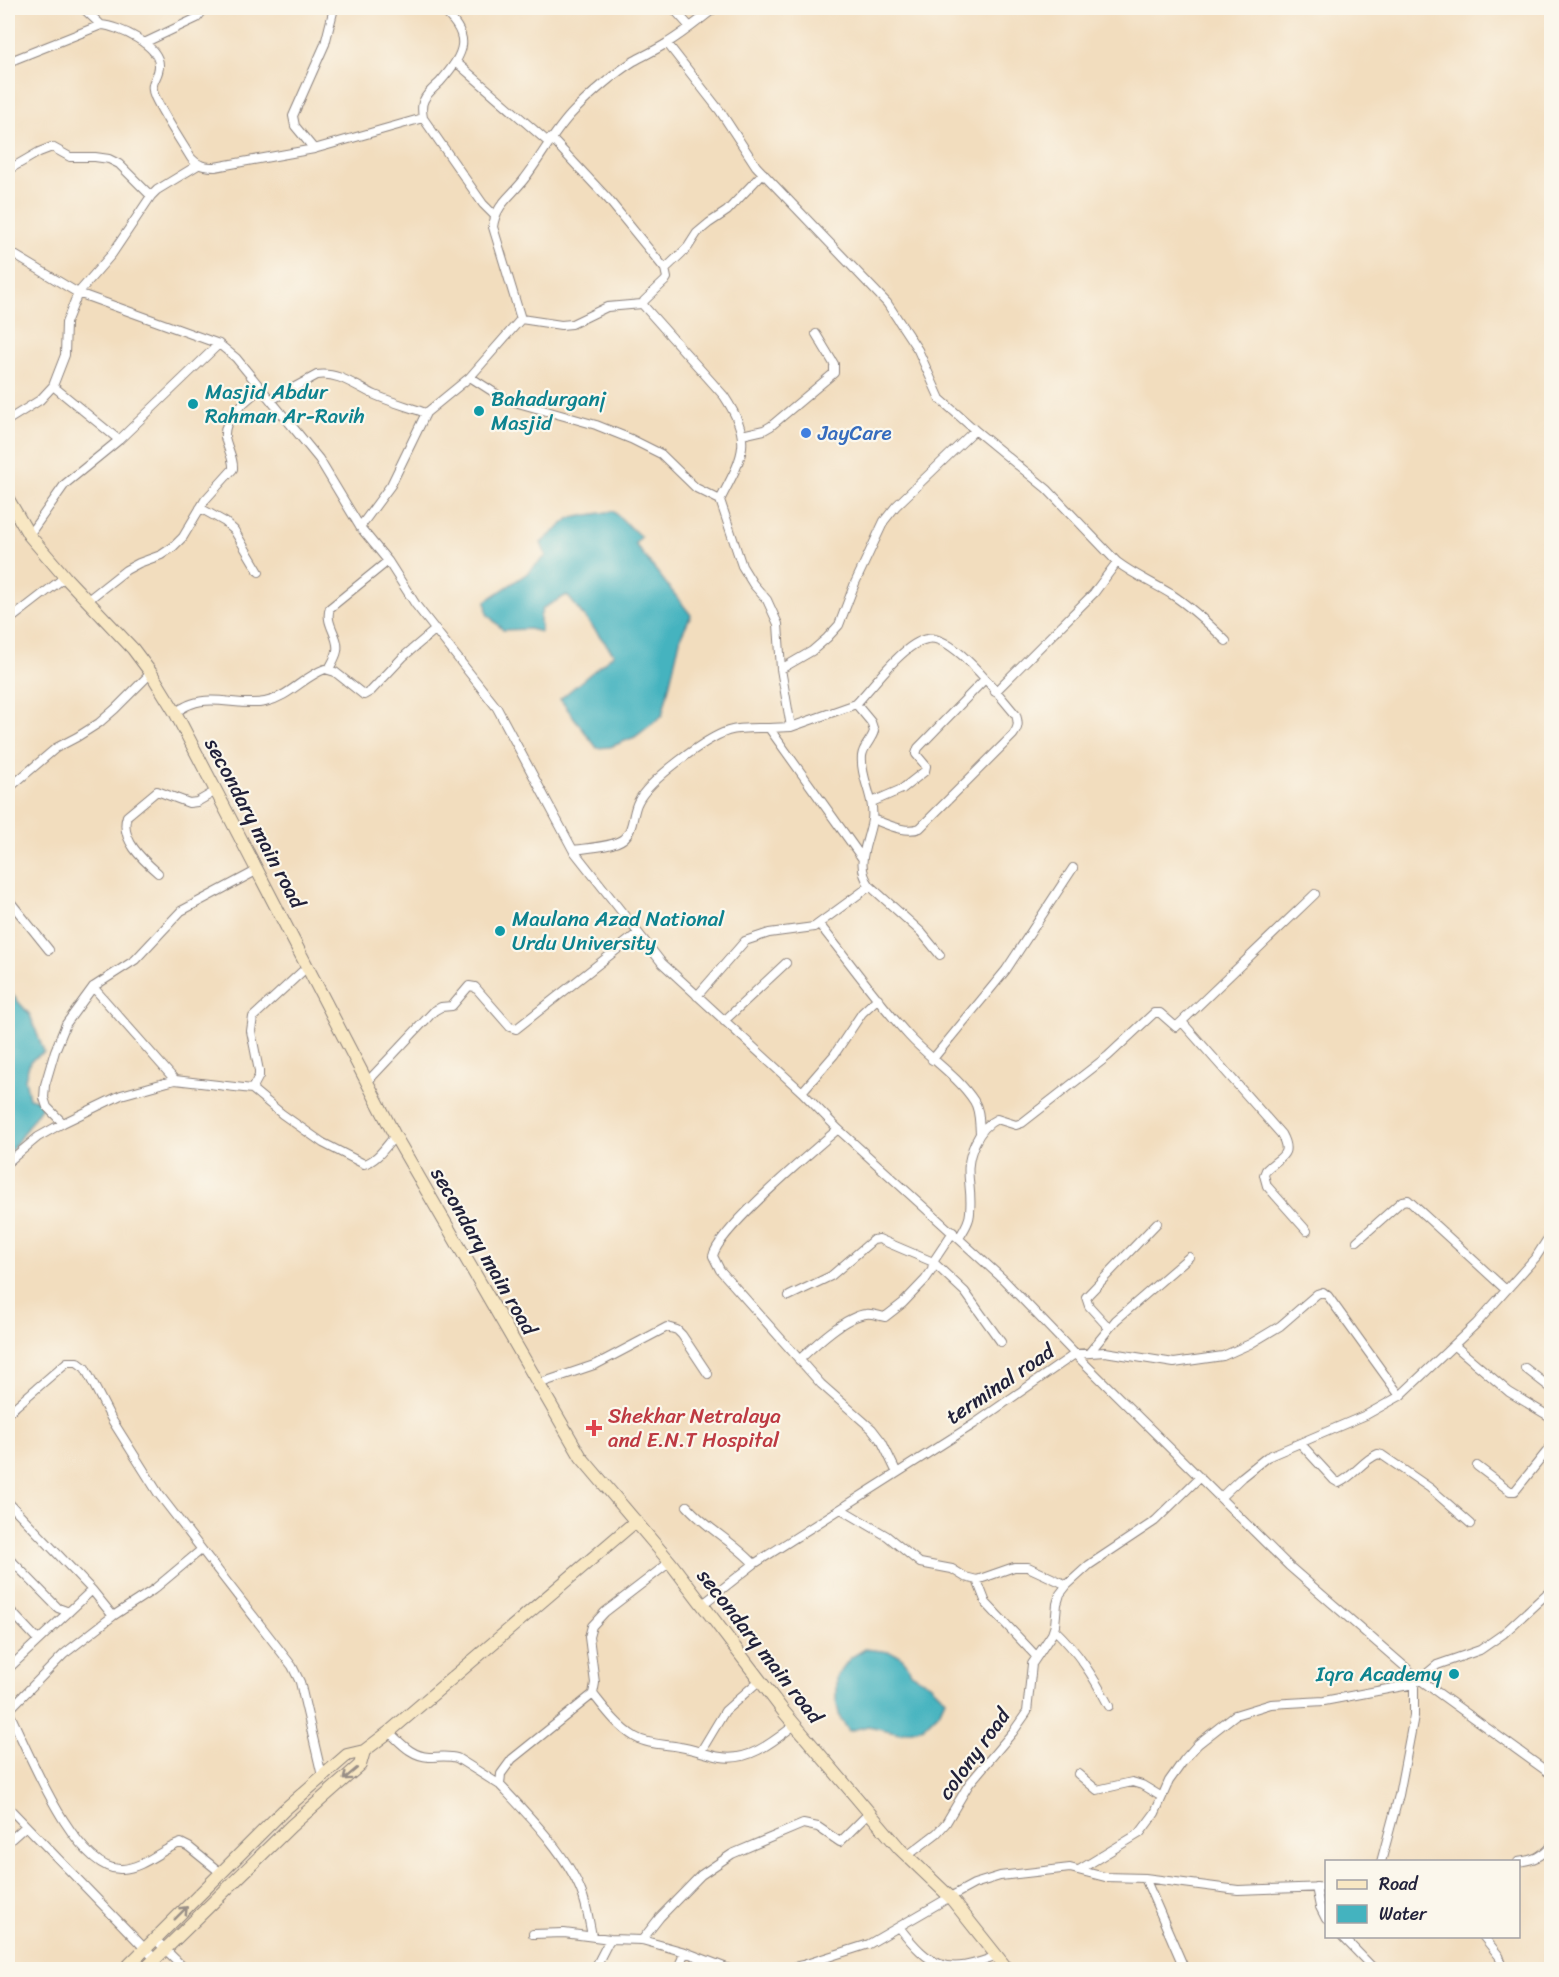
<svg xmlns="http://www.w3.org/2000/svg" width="1559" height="1977" font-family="Sriracha,sans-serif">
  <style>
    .water { fill: #44b3bf; stroke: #336a7d; stroke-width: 1.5 }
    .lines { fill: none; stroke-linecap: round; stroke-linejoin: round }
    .street-casing { stroke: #8a807c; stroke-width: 10 }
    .secondary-casing { stroke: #8a807c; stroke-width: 14 }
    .street { stroke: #fff; stroke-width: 8 }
    .secondary { stroke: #f8e7c3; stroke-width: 12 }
    .oneway { stroke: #988e86 }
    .culture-dot { fill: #0f9aa8; stroke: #fbf7ec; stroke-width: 2 }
    .shop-dot { fill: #3f7fe0; stroke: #fbf7ec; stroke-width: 2 }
    .health-dot { fill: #e0444e; stroke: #fbf7ec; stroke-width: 2 }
    .labels { text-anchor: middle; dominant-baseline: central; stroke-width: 4.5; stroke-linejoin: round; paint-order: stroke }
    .culture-label { font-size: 21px; fill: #0d838f; stroke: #fbf7ec; text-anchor: start }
    .shop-label { font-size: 21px; fill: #366cbe; stroke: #fbf7ec; text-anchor: start }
    .street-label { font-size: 21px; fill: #22223b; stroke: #fbf7ec }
    .health-label { font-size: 21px; fill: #be3a42; stroke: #fbf7ec; text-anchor: start }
  </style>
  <rect width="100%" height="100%" fill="#fbf7ec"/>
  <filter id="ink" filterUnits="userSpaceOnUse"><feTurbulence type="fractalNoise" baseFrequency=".0167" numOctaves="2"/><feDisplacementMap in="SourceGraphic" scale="12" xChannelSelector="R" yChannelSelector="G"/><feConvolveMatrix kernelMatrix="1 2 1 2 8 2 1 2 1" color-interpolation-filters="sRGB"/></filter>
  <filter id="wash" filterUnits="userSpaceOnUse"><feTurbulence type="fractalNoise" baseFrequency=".008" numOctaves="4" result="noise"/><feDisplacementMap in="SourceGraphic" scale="24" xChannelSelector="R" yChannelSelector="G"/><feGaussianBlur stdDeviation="1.35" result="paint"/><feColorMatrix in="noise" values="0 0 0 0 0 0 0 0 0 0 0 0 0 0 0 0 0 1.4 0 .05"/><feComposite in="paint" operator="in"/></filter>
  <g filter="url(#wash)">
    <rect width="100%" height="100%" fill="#f2ddbe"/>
    <path class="water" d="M613,511L641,537L635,544L691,615L681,636L662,716L635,737L610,747L597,748L560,699L614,654L567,595L543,608L540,617L541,632L529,629L503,630L487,614L486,601L526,574L546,556L541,543L570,518Z
      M8,990L30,1015L44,1052L30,1061L25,1079L29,1098L45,1102L8,1155Z
      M865,1649C887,1652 904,1649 911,1673L930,1684L945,1699L939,1712L924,1727L900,1733L868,1726L849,1731L840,1718L836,1701V1677L850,1658Z"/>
  </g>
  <g filter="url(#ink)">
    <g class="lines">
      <defs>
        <path id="street" d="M83,8L101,25
          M440,8C474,36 465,53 440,82C435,87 427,93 424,100C421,105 422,112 423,118L483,204L494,215
          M673,8L690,27
          M144,43L197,18L205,8
          M667,43L720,111L756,166L887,303L918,350L940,399L975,430
          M8,62L101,25C118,26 160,45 159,66C159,79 148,81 155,97C165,118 179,138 191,158C198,166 205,167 215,167L314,149L423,118
          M456,62L548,142
          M551,138L608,199L665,269L667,278L665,281L644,301L643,305L724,396C754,441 743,456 720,500L742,566L753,584L767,600L778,624L781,669L791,727
          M314,149L295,126L293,116L325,44L334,8
          M8,170L39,152L52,147L70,157H95L109,159L119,164L151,196
          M8,251L78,293L219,344L236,358L319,459L360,527L388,561L416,605L497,708L573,850L662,963L802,1092L838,1129L1003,1279L1075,1354L1289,1566L1419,1679L1552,1775
          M665,269L688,247L697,233L709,223L727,211L763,173
          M521,319L561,325L572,324L607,307L642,304
          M470,377L498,395L511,401L596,425L631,439L661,454L696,488L720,500
          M53,386L119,440
          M271,400L317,375C337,371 357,387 375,395C391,402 409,407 426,413
          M8,420L40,400L53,386L65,355L66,323L78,293L112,254L151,196L157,190L198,165
          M742,435L764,430L771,426L834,373V364L816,334
          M200,508L225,522L234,530L259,572
          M360,527L391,485L426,413L470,377L521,319L493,227C496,203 512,196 525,178C542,156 554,131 574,111C592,93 612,75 634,61C645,55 656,50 667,43C684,33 699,20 715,8
          M29,535L65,484L119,440L219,344
          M88,600L126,570L139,563L161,555L173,547L183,537L205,500L233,469C234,458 227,448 225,437C223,416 247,401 261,388
          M8,621L65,577
          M329,669C332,663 336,657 337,651C340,636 324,624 330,608L388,561
          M781,669L812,651L827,638L839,625L855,583L884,521L896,506L975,430L1047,489L1117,562
          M995,692L1094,593L1117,562C1134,575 1153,583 1171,594C1191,607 1209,624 1226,641
          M856,704L791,727L769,728L862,858
          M175,712C180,710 185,706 191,704C215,695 240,707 265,702C289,697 303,677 325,669L335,672L364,695L371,691L403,657L436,629
          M8,789L56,748L77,737L99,723L115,709L151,673
          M872,802L902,789L925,771L926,766L916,754L918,748L985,679
          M573,850C586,848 613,847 623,839C634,831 632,813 638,802C648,781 706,738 728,731C741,727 756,728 769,728
          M158,873C143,860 119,839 127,816L157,791L189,803L197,802L216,791
          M870,886L921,932L940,955
          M8,899L49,950
          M819,924C849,961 877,1001 909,1036C929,1058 958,1076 974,1101C980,1110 979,1122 980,1133
          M93,987L175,1080L252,1089L282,1114L323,1143L364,1164C377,1161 386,1146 395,1136
          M697,996L745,941L769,933L814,927L870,886C854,864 868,844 872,820C875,797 860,778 862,756C863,746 872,740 874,731L871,722L856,704C872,687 904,643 927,639C953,633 1000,697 1016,715C1019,724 1018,728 1013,735L920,828C905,834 887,824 872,819
          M724,1021L786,963
          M1182,1022L1281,1134C1293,1156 1280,1156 1266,1170L1264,1175L1267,1186L1307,1231
          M932,1060L1006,970L1073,868
          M368,1081L434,1011L441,1007L452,1006L469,986L475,987L510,1027L516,1029L638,933
          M252,1089L259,1076V1071L251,1031L253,1017L307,967
          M802,1092L834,1055L862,1013L878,998
          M63,1123L47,1107L44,1098L45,1085L55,1051L66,1024L93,987L135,960L181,911L258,870
          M838,1129C814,1150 719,1229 713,1256L720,1270L821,1384L872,1429L882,1442L897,1473
          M8,1162L38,1137L63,1123L121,1095L175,1080
          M959,1238C964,1230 970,1221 970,1212C973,1184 962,1172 975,1143C980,1132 986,1124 997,1119L1016,1125L1022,1123L1108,1056L1154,1013H1160L1176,1027L1315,894
          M1357,1241L1402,1201L1408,1200L1506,1290
          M789,1296L831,1276L873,1240L879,1239L933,1262L965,1292L1001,1342
          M1109,1328L1089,1306L1086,1297L1157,1223
          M1454,1345L1509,1392L1552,1418
          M1089,1353L1116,1320L1189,1257
          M799,1360C814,1346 845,1316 866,1314C872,1313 878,1316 885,1317L903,1303L925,1280L932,1270L933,1262L953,1232
          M1525,1368L1552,1389
          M538,1384L597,1364L667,1327L677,1330L682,1335L708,1374
          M8,1413L67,1362H77L85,1368L112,1420L158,1493L292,1666L300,1682L322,1776
          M1300,1443L1334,1480L1339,1483C1354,1476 1363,1460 1378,1454L1382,1455L1430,1488L1471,1524
          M1477,1466L1510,1491H1515L1552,1445
          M1221,1497L1242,1477L1267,1457L1366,1415L1400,1396L1476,1324L1536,1257L1552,1232
          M8,1502L92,1590L113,1616
          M687,1506C707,1529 734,1542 754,1564
          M841,1509L887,1536L920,1563L952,1569L965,1577L977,1580L1014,1567H1028L1067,1585
          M8,1557L58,1608L69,1612
          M977,1580L986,1603L1036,1656
          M703,1604L754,1564L974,1424L1075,1354L1105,1352L1174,1363L1223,1356L1250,1344L1280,1326L1317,1294L1323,1292L1328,1296L1400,1396
          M8,1608L38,1640
          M1054,1629C1079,1653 1093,1676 1109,1706
          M8,1669L92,1590
          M593,1694C605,1709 618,1727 635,1737C648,1745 666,1744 680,1747C694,1749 707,1755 721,1757C750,1762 775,1740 796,1724
          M8,1710C26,1746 75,1873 122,1869C144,1868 161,1849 181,1843L189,1847L221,1873
          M8,1711L64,1654L113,1616L153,1590L201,1550
          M389,1732C401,1743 411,1756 429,1757C438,1757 447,1755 457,1758L500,1785
          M701,1751L725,1711L760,1680
          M1078,1774L1097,1790L1132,1782L1142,1785L1162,1797
          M8,1807L155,1959
          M8,1842L26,1826
          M907,1856L937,1833L946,1823L969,1784L1013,1732L1027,1712L1032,1664L1052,1634L1055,1625L1057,1604L1060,1594L1067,1585L1089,1565L1155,1521L1200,1477
          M1381,1862L1399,1795L1414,1716V1684
          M1518,1862C1534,1860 1541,1857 1552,1845
          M1079,1870L1140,1833L1155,1813L1169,1781L1184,1760L1198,1744L1235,1715L1271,1704L1324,1701L1414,1684L1437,1665L1480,1650L1503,1634L1552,1589
          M1145,1878L1185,1970
          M1316,1887L1320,1907L1326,1919
          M899,1927C931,1968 946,1976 997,1956
          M533,1934L564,1933L610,1939L642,1940L685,1952L732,1970
          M592,1936C589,1921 587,1905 581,1891C566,1853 528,1815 500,1785L501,1774L512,1759L593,1694L595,1683L589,1637L592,1626L605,1612L670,1562
          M1342,1936L1375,1970
          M1483,1936L1499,1956L1504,1970
          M155,1939L186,1970
          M642,1940L660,1917L701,1875L732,1854L803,1824L818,1827L840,1842L869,1813
          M594,1970L610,1939
          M677,1970L685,1952
          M781,1970L803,1965L869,1944L950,1897L974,1884L1000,1876L1070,1868L1105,1877L1145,1878L1238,1890L1326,1887"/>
        <path id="secondary" d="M8,499L29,535L65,577L133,649L151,673L175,712L395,1136L581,1457L670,1562L784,1712L900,1849L950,1897L1008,1970
          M124,1970L284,1810L347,1755L364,1751L389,1732L636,1521
          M144,1970L291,1826L360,1765L364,1751"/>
      </defs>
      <use href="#street" class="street-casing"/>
      <use href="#secondary" class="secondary-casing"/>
      <use href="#street" class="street"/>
      <use href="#secondary" class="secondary"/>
    </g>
    <defs><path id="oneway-shaft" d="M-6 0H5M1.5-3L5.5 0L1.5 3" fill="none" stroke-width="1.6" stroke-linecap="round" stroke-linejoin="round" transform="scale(1.5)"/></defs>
    <g class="oneway">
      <use href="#oneway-shaft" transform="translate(350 1774) rotate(140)"/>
      <use href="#oneway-shaft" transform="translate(181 1913) rotate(-45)"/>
    </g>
  </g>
  <g class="culture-dot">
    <circle cx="193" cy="404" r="6"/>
    <circle cx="479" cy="411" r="6"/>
    <circle cx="500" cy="931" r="6"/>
    <circle cx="1454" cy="1674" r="6"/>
  </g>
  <circle class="shop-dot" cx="806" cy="433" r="6"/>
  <path class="health-dot" d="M591 1419h6v6h6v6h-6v6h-6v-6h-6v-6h6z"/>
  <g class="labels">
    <g class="culture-label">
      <text x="205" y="392">Masjid Abdur<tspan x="205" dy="24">Rahman Ar-Ravih</tspan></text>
      <text x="491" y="399">Bahadurganj<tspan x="491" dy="24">Masjid</tspan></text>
      <text x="512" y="919">Maulana Azad National<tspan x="512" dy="24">Urdu University</tspan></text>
      <text x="1442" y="1674" text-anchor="end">Iqra Academy</text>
    </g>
    <g class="shop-label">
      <text x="818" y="433">JayCare</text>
    </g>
    <g class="street-label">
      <text transform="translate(255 823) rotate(62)">secondary main road</text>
      <text transform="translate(484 1251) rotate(60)">secondary main road</text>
      <text transform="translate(1000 1384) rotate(-34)">terminal road</text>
      <text transform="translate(760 1646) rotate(52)">secondary main road</text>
      <text transform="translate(974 1754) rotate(-54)">colony road</text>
    </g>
    <g class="health-label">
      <text x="608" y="1416">Shekhar Netralaya<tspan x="608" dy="24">and E.N.T Hospital</tspan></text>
    </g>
  </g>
  <rect width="1559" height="1977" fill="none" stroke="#fbf7ec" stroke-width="30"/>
  <rect x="1325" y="1860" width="195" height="78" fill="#fbf7ec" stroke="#a4a2a5" stroke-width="1.5"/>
  <rect x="1337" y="1880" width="30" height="9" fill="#f8e7c3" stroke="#a4a2a5" stroke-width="1.5"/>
  <text x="1379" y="1890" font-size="18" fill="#22223b">Road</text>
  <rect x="1337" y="1905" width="30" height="18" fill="#44b3bf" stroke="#a4a2a5" stroke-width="1.5"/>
  <text x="1379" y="1920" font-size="18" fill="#22223b">Water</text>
</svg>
